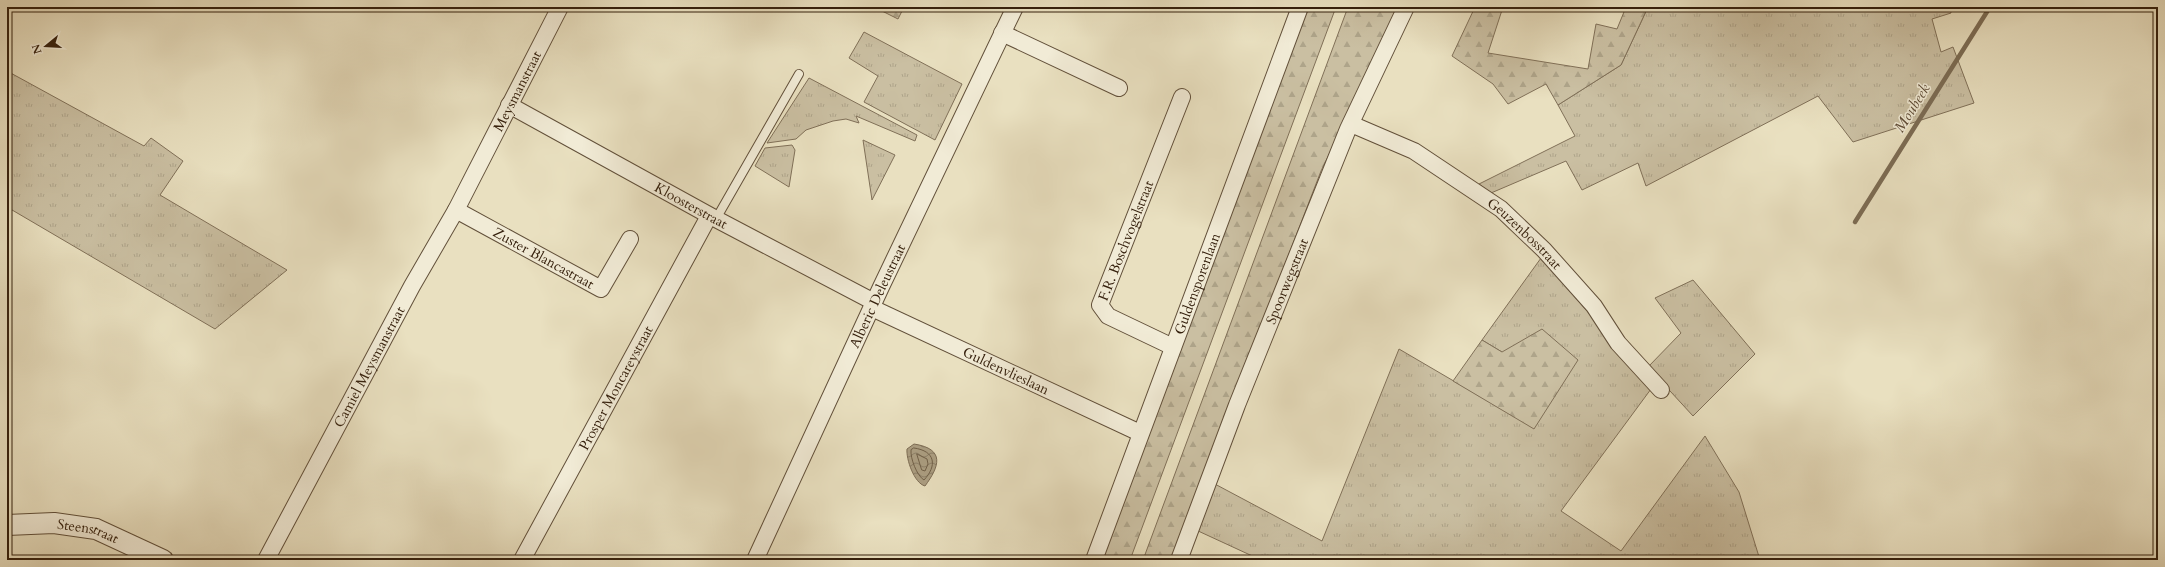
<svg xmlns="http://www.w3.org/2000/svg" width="2165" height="567" font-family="Cardo,serif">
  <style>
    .grass { fill: url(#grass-tufts); stroke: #807058 }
    .forest { fill: url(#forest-firs); stroke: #807058 }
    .water { fill: url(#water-waves); stroke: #7c6c54 }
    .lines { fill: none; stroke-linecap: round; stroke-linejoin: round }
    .shore { stroke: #706048; stroke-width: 1 }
    .stream { stroke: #7c6c54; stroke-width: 4.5 }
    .service-casing { stroke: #62503a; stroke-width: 10 }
    .minor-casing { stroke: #62503a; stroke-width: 18 }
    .tertiary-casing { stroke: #62503a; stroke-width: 22 }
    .service { stroke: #f1ebd6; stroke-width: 8 }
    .minor { stroke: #f1ebd6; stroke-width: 16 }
    .tertiary { stroke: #f1ebd6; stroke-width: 20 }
    .labels { text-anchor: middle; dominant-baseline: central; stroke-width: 3; stroke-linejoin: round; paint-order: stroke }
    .street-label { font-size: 14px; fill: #35200d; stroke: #f1ebd6 }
    .water-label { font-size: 15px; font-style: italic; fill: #5f4c36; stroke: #f1ebd6 }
  </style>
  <defs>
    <pattern id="grass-tufts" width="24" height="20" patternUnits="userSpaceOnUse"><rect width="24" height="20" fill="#cabfa2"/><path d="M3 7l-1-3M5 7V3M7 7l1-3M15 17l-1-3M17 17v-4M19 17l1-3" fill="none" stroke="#aea48a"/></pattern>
    <pattern id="forest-firs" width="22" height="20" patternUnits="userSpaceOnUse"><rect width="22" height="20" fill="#cabfa2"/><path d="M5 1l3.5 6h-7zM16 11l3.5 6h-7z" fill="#aea48a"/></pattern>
    <pattern id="water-waves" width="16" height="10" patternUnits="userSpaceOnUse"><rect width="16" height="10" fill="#ac9f83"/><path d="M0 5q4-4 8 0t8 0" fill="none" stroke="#8d816a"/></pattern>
  </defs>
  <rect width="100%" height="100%" fill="#e9e0c0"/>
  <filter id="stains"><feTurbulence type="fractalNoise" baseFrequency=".005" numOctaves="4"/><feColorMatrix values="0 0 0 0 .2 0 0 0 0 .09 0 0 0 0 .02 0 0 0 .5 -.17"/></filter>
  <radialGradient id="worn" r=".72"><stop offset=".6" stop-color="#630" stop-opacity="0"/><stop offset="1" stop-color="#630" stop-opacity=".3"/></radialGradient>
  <path class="grass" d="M1648,7H1950L1951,13L1932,19L1941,52L1953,47L1974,103L1853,142L1818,96L1646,186L1638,163L1582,190L1566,161L1491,193L1479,184L1575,136L1558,105L1621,65Z
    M864,32L962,84L935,140L864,102L878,76L849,58Z
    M7,71L144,146L151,138L183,161L160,195L287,270L215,329L7,207Z
    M809,78L917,135L915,141L856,116L859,123L846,119L833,121L806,130L796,139L767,143Z
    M863,140L895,155L872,200Z
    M792,145L795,150L789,187L755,166L765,148Z
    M1541,258L1600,326L1651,389L1561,511L1621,551L1705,436L1739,492L1760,560H1261L1196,530L1213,483L1322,541L1399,349L1534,428L1502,352L1482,340Z
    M1693,280L1755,354L1693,416L1648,367L1681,333L1655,298Z"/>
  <path class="forest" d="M874,7H904L898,19Z
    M1307,7H1336L1130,560H1101Z
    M1348,7H1400L1321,171L1171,560H1143Z
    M1475,7H1503L1488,53L1588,69L1596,24L1617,29L1626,7H1648L1621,65L1558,105L1546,84L1508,104L1493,84L1452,56Z
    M1542,329L1578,360L1534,429L1453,381L1482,340L1502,352Z"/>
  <path class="water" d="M914,444C946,449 939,467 925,486C914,483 906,459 907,449Z"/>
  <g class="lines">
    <path class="shore" d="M914,448C936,451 937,466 924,480C917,476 910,458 911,450Z
      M917,454L927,459L928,464L925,471L922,470Z"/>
    <path class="stream" d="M1855,222L1990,7"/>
    <defs>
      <path id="service" d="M716,219L799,74"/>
      <g id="minor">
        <path d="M1002,33L1119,88"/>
        <path id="s1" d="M509,105L716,219L874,302"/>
        <path id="s2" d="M1351,124L1414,151L1501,209L1544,250L1594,306L1618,343L1661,390"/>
        <path id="s3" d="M456,210L601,289L630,239"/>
        <path id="s4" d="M872,308L1140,433"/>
        <path id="s5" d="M1173,347L1108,316L1100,305L1182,97"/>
        <path id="s6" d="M266,560L412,286L456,210L560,7"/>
        <path id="s7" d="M522,560L709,216"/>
        <path id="s8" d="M755,560L881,287L1015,7"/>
        <path id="s9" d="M1094,560L1300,7"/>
        <path id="s10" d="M1179,560L1237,405L1348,129L1406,7"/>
      </g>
      <g id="tertiary">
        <path id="s11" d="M7,525L54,523L96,529L163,560"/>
      </g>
    </defs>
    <use href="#service" class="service-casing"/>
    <use href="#minor" class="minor-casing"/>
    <use href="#tertiary" class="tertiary-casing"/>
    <use href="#service" class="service"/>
    <use href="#minor" class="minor"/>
    <use href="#tertiary" class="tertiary"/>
  </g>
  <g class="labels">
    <g class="street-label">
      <text stroke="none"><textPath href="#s6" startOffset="532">Meysmanstraat</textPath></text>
      <text stroke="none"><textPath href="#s1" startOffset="208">Kloosterstraat</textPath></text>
      <text stroke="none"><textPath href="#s2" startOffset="207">Geuzenbosstraat</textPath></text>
      <text stroke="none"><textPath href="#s5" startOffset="155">F.R. Boschvogelstraat</textPath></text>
      <text stroke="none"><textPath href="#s3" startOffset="100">Zuster Blancastraat</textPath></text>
      <text stroke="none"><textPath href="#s10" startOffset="299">Spoorwegstraat</textPath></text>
      <text stroke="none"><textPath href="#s9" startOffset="295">Guldensporenlaan</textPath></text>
      <text stroke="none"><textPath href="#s8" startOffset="291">Alberic Deleustraat</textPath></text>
      <text stroke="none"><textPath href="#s6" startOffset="219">Camiel Meysmanstraat</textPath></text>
      <text stroke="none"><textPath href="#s4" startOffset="148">Guldenvlieslaan</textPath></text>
      <text stroke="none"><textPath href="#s7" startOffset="196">Prosper Moncareystraat</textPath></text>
      <text stroke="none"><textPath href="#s11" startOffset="82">Steenstraat</textPath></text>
    </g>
    <g class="water-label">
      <text transform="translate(1912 108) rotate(-58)">Moubeek</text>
    </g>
  </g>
  <rect width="2165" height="567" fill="none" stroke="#e9e0c0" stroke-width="24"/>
  <rect x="8" y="8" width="2149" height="551" fill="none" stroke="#35200d" stroke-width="2"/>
  <rect x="12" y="12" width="2141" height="543" fill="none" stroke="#35200d"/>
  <g transform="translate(46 46) rotate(252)" stroke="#f1ebd6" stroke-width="3" paint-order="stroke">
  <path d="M0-3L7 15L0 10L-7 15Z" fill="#35200d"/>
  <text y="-6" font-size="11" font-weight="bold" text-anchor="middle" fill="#35200d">N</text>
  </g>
  <rect width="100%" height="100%" filter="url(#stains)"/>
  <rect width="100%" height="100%" fill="url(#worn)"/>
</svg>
